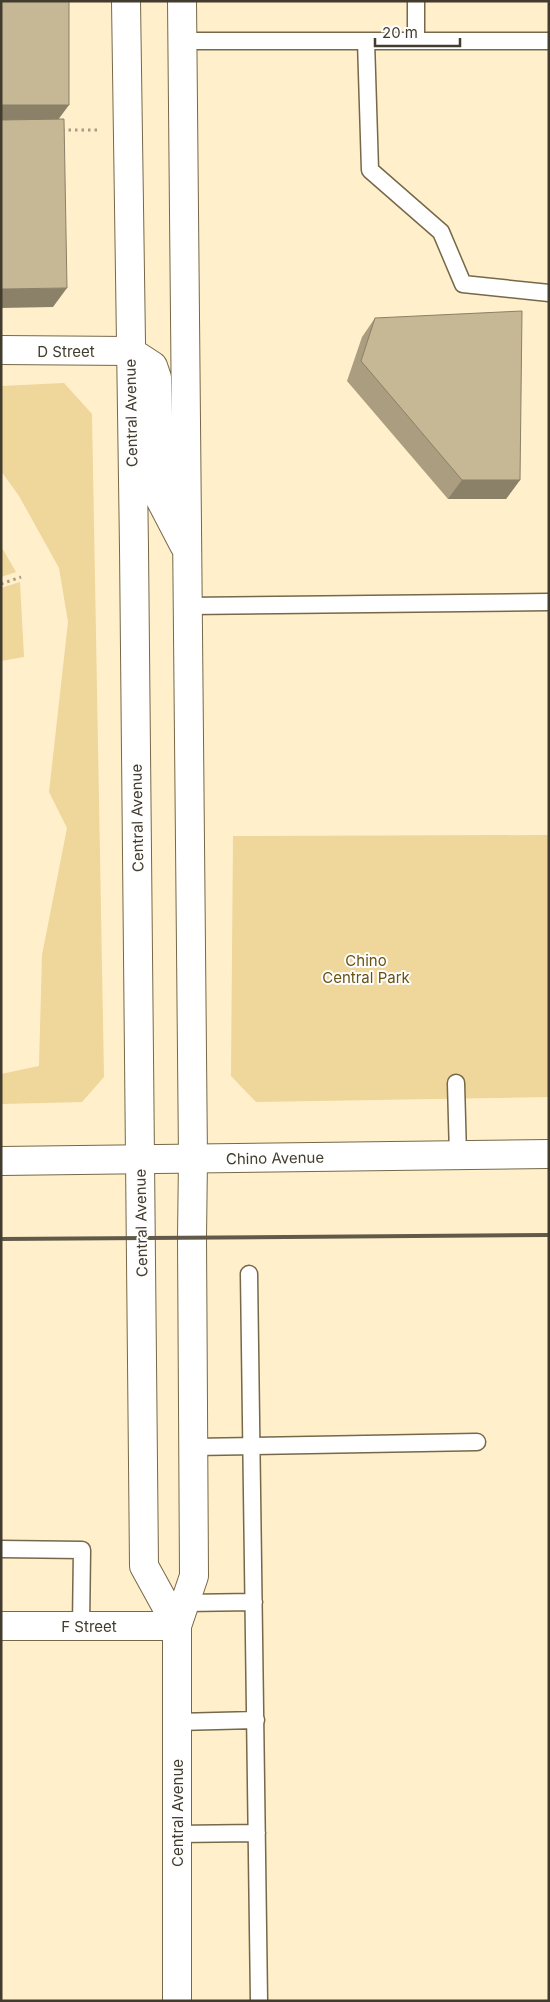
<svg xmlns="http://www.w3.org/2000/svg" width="550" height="2002" font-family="Inter,sans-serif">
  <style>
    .green { fill: #efd69a }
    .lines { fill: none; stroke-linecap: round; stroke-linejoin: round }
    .lane-casing { stroke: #766848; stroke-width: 19 }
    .street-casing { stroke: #766848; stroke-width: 30 }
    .secondary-casing { stroke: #766848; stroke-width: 30 }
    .primary-casing { stroke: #766848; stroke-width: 30 }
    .path { stroke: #a79c82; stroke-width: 3; stroke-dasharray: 2.5 4; stroke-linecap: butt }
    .lane { stroke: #fff; stroke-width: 16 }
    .street { stroke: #fff; stroke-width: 28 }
    .secondary { stroke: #fff; stroke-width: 28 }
    .primary { stroke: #fff; stroke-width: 28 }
    .rail { stroke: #625a49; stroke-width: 4 }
    .wall { fill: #aa9d80 }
    .shaded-wall { fill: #8b8068 }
    .building { fill: #c6b795; stroke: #8b8068 }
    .labels { text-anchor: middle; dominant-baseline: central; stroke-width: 4; stroke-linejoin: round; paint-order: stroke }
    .street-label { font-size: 15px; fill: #423c2e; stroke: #fefefe }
    .park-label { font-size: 15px; fill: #695211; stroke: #fefefe }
  </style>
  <rect width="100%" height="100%" fill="#ffefcb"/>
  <path class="green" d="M64,383L92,414L104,1077L82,1102L1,1104V1074L39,1066L42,955L67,828L49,792L68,622L59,568L19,496L1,471V386Z
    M1,546L16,572L1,577Z
    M20,582L24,657L1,661V588Z
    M549,835V1097L256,1102L231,1076L233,836Z"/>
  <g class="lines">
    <defs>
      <path id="lane" d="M416,1V41
        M182,41H549
        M366,41L370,170L441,232L463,284L549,293
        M188,606L549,602
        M456,1083L458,1156
        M249,1274L259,2001
        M193,1447L477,1442
        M1,1549L82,1550L81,1626
        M184,1603L254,1602
        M177,1722L256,1720
        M177,1834L257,1833"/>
      <path id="street" d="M1,350L130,351
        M1,1626H177"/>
      <path id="secondary" d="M1,1161L549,1154"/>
      <path id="primary" d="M126,1L134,548L144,1566L177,1626
        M130,351L153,366L157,378L160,499L184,545
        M177,2001V1626L194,1576L192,1237L193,1159L182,1"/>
    </defs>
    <use href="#lane" class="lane-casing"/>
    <use href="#street" class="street-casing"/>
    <use href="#secondary" class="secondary-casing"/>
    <use href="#primary" class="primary-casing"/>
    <path class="path" d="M62,130H97
      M1,584L21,577"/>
    <use href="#lane" class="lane"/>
    <use href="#street" class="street"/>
    <use href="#secondary" class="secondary"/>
    <use href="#primary" class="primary"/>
    <path class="rail" d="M1,1239L549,1235"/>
  </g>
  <path class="wall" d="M375,318L520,480L506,499H448L347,381L362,337Z"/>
  <path class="shaded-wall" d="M1,105H69L55,124H1Z
    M67,288L53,307L1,308V289Z
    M462,480H520L506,499H448Z"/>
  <path class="building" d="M1,1H69V105H1Z
    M64,119L67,288L1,289V120Z
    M522,311L520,480H462L361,361L375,318Z"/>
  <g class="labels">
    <g class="street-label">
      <text x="66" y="351">D Street</text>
      <text transform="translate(131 413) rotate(-91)">Central Avenue</text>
      <text transform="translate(137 818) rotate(-91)">Central Avenue</text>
      <text transform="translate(275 1158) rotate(-1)">Chino Avenue</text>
      <text transform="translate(141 1223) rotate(-91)">Central Avenue</text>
      <text x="89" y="1626">F Street</text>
      <text transform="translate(177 1813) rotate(-90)">Central Avenue</text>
    </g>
    <g class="park-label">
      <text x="366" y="960">Chino<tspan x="366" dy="17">Central Park</tspan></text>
    </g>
  </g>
  <rect width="550" height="2002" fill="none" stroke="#423c2e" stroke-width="5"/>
  <path d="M375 38v8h85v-8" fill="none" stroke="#423c2e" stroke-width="2.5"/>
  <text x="382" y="38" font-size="15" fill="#423c2e" stroke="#fefefe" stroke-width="4" paint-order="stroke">20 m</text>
</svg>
